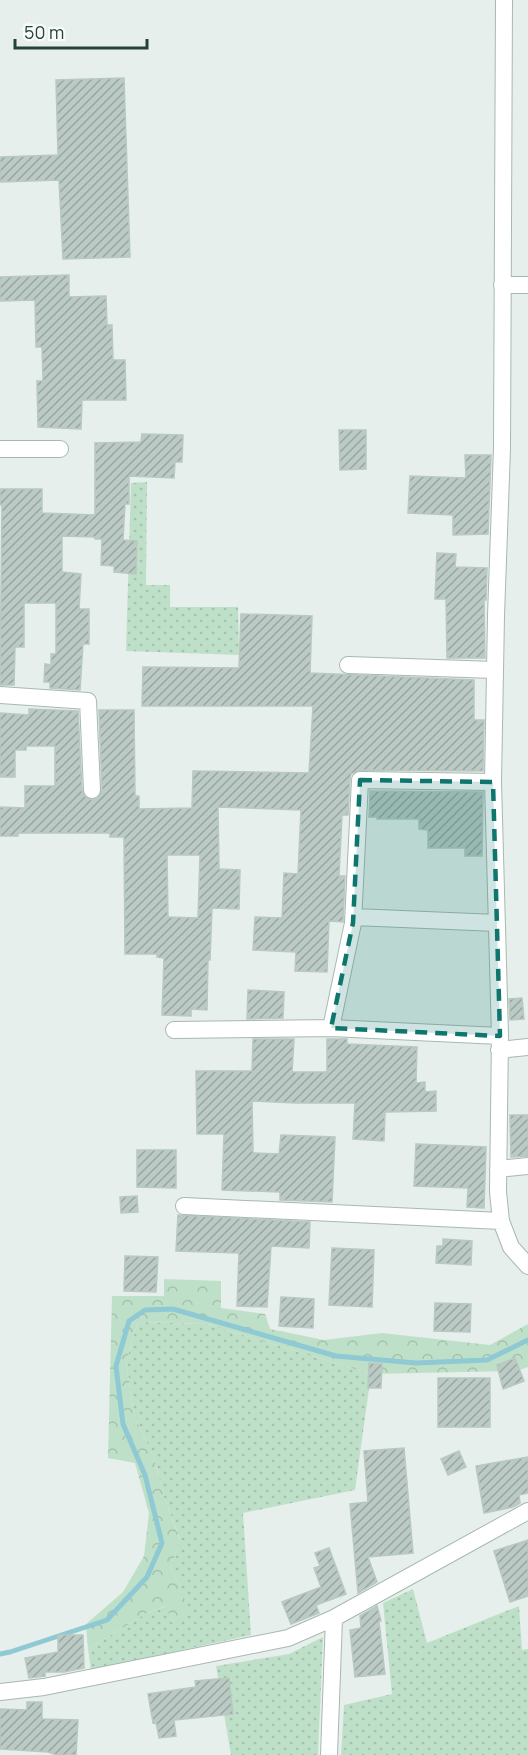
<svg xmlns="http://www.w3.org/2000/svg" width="528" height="1755" font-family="Manrope,sans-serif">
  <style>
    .grass { fill: url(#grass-dots) }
    .forest { fill: url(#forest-crowns) }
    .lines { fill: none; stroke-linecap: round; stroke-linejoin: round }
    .stream { stroke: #8ec9d4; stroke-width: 5 }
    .building { fill: url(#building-hatch); stroke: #b8c9c2; stroke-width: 1.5; fill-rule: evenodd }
    .street-casing { stroke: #a8b8b2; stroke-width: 18 }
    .street { stroke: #fff; stroke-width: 16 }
    .marked { fill: #0f766e; fill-opacity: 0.2; stroke: #0f766e; stroke-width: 4.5; stroke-dasharray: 12 8; stroke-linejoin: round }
  </style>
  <defs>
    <pattern id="grass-dots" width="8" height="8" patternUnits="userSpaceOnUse" patternTransform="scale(1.5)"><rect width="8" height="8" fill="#bfe0c8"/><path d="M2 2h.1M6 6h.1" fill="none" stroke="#a4c1ad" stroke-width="1.8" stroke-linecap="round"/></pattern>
    <pattern id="forest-crowns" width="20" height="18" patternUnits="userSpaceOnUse" patternTransform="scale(1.5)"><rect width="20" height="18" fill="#bfe0c8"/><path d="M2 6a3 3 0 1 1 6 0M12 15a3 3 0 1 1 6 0" fill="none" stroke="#a4c1ad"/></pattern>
    <pattern id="building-hatch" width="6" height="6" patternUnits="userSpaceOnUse" patternTransform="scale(1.5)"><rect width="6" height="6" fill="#bbcac4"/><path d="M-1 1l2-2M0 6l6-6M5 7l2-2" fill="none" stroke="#98a6a0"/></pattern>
  </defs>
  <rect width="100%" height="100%" fill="#e6efeb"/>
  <path class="grass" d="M147,482L146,585H170V607H238L239,655L126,651L131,483Z
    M138,1322L207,1324L371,1374L355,1490L243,1513L251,1635L91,1670L88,1649L147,1613L167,1606L172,1623L181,1585L170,1569L180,1539L164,1497L154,1458L134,1415L126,1361Z
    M413,1589L427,1643L519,1606L522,1650L528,1649V1755H341L344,1705L392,1694L383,1603Z
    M323,1637L318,1755H231L216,1666L289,1654Z"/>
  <path class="forest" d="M164,1279L221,1281V1308L265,1314L270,1329L324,1340L382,1333L490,1345L528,1324V1367L516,1371L371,1374L207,1324L138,1322L126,1361L134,1415L154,1458L164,1497L180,1540L170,1569L181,1585L187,1617L172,1623L166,1606L147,1613L88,1649L86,1624L123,1592L144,1556L149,1513L135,1463L108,1458L112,1296H164Z"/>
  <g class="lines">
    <path class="stream" d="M0,1654L10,1652L107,1620L147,1577L162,1543L145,1475L123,1424L116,1366L129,1321L145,1310L173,1309L336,1356L416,1363L487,1360L528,1340"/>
  </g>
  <path class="building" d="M124,78L130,257L63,259L59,180L0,182V157L58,155L56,80Z
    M69,275V297L106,296L107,325H112L113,360H125L126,400H82L81,429L38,427L37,381H43L42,347H36L35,300L0,301V277Z
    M339,430H366V469L340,470Z
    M142,434L183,435L182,462H175L174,478L129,476V504H125L123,540L137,541L136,574L114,572V566L101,565L102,539H95V537L62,536V572L81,574L79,609H89V644H83L80,690L50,688V682H44L45,664L51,665V654H56V603H24V647H15L14,685H0L2,505H0V489H42V513L95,515V443L141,442Z
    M465,455H491L488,534L453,535V515L408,513L410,476L466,478Z
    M437,553L456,554L455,567L487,568L486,600H484L485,658H447L446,599H435Z
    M241,614L312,616L310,673L474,680V720H484L483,771L360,770L351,774L350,779L348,815H342L339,876H345L343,922L329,921L327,972L295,971L296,952L253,950L255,917L282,918L284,873L298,874L301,810L218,807L219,869L240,870L239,909L212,908L210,960H208L207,1010L191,1009V1016L162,1015L164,958L157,957V954H125L124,837H110V833H18V836H0V807L25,808V786H55V746H26V750H15V777H0V713L29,715V709L78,711L82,790L84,796L92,800L98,798L102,790L99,710H134L135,796H139V809L192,808L193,771L309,773L313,706H142L143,667L239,668ZM167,855H200L198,918L168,917Z
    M370,791L483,792L482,856H465V848H428V830L419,829V819H377V817H369Z
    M248,990L284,992L283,1018L247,1019Z
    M522,998L524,1019L510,1020L509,999Z
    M253,1039H294L292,1072H327V1039H347V1044L417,1047L416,1083L425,1082V1092L436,1091V1111L385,1112L384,1141L353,1139L355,1103H296L252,1101L253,1153L279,1154L281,1135L335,1137L332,1202L280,1200V1192L222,1190L224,1134H197L196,1071H252Z
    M510,1115H528V1156L511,1157Z
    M416,1144L486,1147L484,1208L467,1207L468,1188L414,1186Z
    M137,1150H176V1188L137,1187Z
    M137,1196L138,1212L121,1213L120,1197Z
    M178,1215L310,1222L309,1248L271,1246L267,1307L237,1306L239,1253L176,1251Z
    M443,1239L472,1241L471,1265L436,1263L437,1246H443Z
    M332,1248L374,1250L372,1307L329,1305Z
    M125,1256L158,1257L156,1292L124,1291Z
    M281,1297L314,1299L313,1328L279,1326Z
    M435,1303L471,1304L470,1332L434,1331Z
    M515,1358L524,1381L503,1389L497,1365Z
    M369,1363L382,1364L381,1388H368Z
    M438,1378H490V1427H438Z
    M404,1448L413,1553L368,1557L377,1582L358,1593L350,1504L368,1502L364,1451Z
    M459,1451L466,1467L448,1475L441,1459Z
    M528,1457V1493L519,1495L520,1503L513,1507L484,1513L476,1466Z
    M528,1540V1596L510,1602L494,1551Z
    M329,1548L346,1594L316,1605L319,1613L291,1624L282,1602L321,1587L314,1568L320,1566L315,1553Z
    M377,1606L381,1621H379L385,1674L355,1677L350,1630L361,1628L360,1616Z
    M58,1635H83L84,1668L64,1672H45V1676L29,1678L25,1658L58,1652Z
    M229,1678L233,1714L174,1720L176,1736L159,1738L156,1722L153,1723L148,1694L196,1687L195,1681Z
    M27,1702H42V1719L78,1720L76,1755H57L48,1752L0,1749V1709L27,1710Z"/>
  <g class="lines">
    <defs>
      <path id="street" d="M504,0L502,448L496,616L493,782L500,1036L498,1192L501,1221L511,1247L528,1266
        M502,285H528
        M0,449H60
        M348,665L495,670
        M0,695L88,701L92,790
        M354,917L497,923
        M331,1028L353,923L360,780L493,782
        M174,1030L331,1028L500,1036
        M499,1050L528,1047
        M498,1169L528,1166
        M184,1206L501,1221
        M0,1692L44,1687L288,1638L334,1618L528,1511
        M329,1755L334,1618"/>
    </defs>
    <use href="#street" class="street-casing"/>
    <use href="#street" class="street"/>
  </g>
  <path class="marked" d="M360,780L493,782L500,1036L331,1028L353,923Z"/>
  <path d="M15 39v9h132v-9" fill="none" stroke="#24423a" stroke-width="3"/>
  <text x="24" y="39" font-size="18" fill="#24423a" stroke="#f7fbf9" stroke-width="4.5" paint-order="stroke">50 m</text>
</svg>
